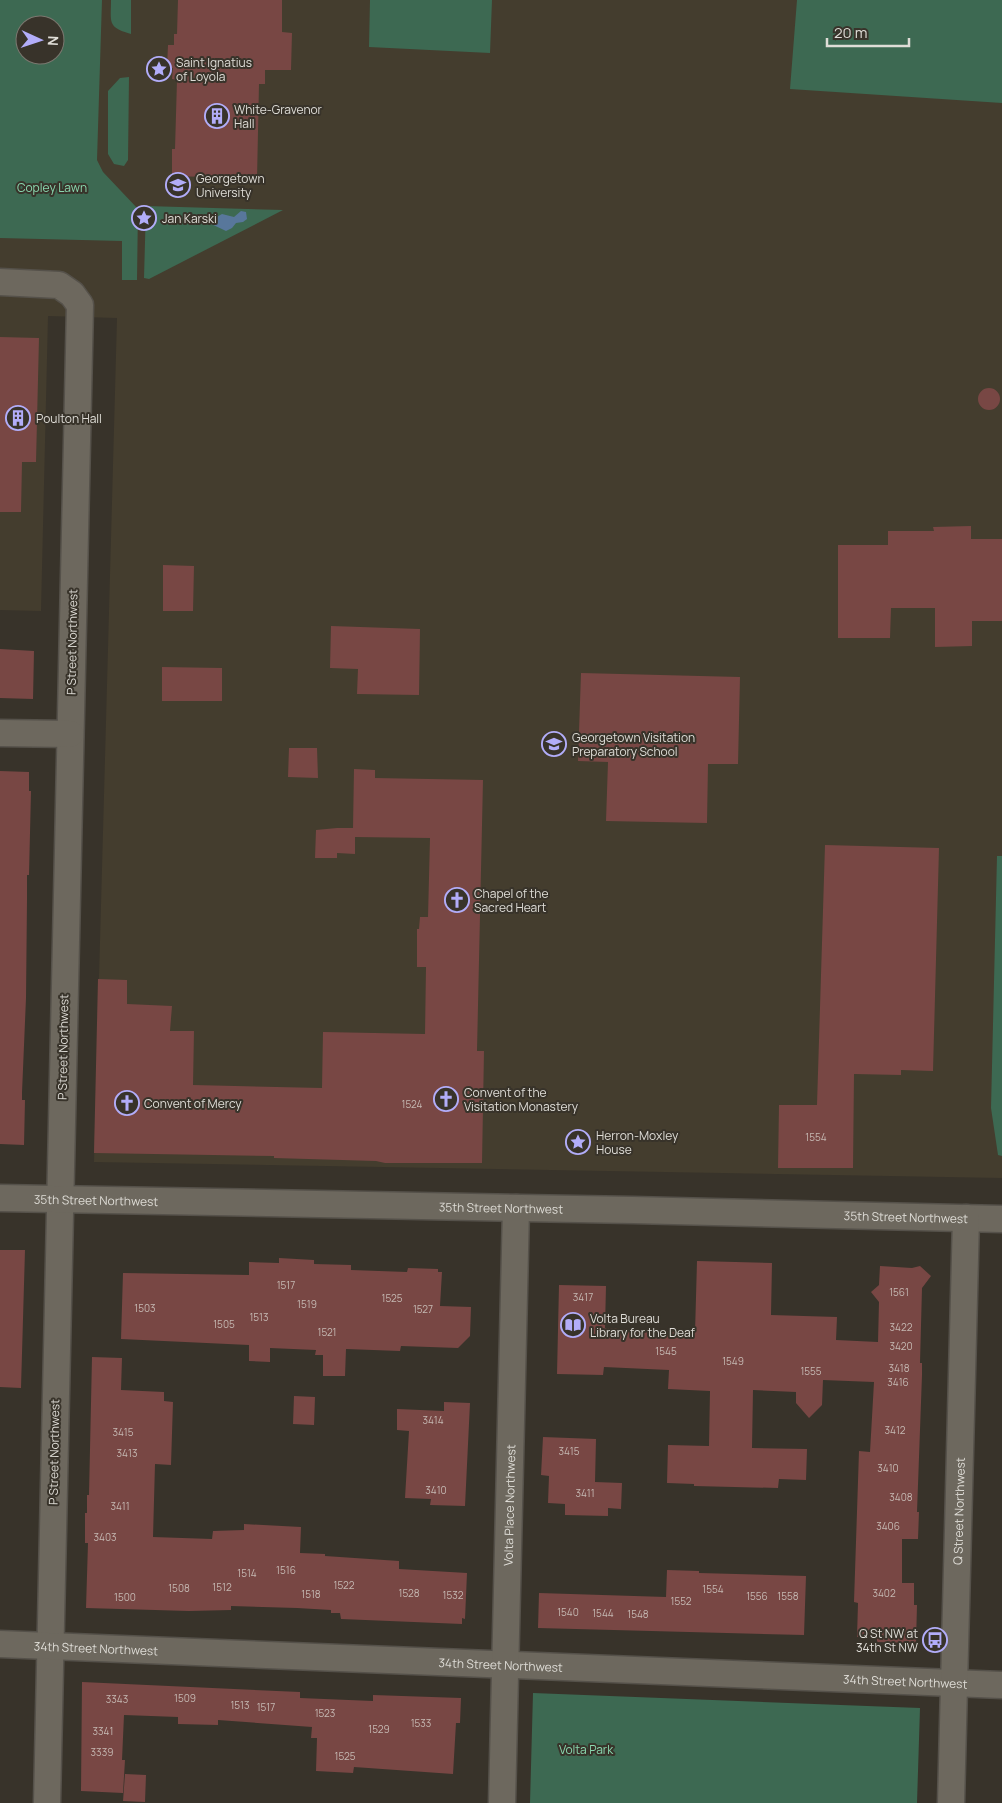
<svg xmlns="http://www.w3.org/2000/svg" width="1002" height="1803" font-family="Manrope,sans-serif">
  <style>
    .built { fill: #443d2e; fill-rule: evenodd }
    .green { fill: #3d6952; fill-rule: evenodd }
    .water { fill: #58779b }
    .building { fill: #784744 }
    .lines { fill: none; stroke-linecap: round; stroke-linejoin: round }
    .minor-casing { stroke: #55514a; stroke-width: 29 }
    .minor { stroke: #6d685e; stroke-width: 26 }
    .labels { text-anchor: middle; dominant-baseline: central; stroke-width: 4; stroke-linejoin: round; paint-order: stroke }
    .number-label { font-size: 10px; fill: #c5b8b2 }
    .poi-label { font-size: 12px; fill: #dfddd7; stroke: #38332a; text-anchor: start }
    .park-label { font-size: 12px; fill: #8ad8af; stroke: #38332a }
    .street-label { font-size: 12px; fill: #dfddd7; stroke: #38332a }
  </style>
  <rect width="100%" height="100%" fill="#38332a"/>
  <path class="built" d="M0,0H1002V1178L94,1162L117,318L48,316L41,611L0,610ZM25,25H55V55H25Z"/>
  <path class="green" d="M0,0H102L97,160L103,172L138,209L137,280H122V241L0,238ZM25,25H55V55H25Z
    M111,0H131V34C107,27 111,23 111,0Z
    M370,0H492L490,53L369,47Z
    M797,0H1002V103L790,89Z
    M129,77L128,160L124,166L114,164L108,154V91L120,78Z
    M146,206L283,210L149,279L144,278Z
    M997,856H1002V1156L998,1155L991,1108Z
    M533,1693L920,1708L917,1803H530Z"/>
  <path class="water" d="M241,211L246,212L247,219L243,222L236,223L232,228L226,231L205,221L207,217L215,218L222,214L234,217Z"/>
  <path class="building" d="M178,0H282V32L292,33L291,70H265V84H259L257,179L209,180L206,177L172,176V149H175L177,80L172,79L173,68H167L168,45H174V34H177Z
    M0,337L39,338L36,462H22L21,512H0Z
    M978 399a11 11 0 1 1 22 0a11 11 0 1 1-22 0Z
    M971,526V539H1002V621H972V646L935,647V608H891L890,638H838V545H888V531H934L933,527Z
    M163,565L194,566L193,611H163Z
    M331,626L420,629L419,695L357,694L358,669L330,668Z
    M0,649L34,651L33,699L0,698Z
    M162,667L222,668V701H162Z
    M581,673L740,677L738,764H708L707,823L606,821L608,762L578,761Z
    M289,748H317L318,778L288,777Z
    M354,769L375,770V778L483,780L477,1051H484L482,1163H385L376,1161L274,1158V1156L94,1153L98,979L127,980V1004L172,1006L170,1031H194L193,1085L322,1088L323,1032L425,1034L426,967H417V929H419L420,917H428L430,838L355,837V854L337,853V858H315L316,830L337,828H353Z
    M0,771L29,772V791H31L29,875H27V900L26,998L22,1093V1100H25L24,1145L0,1144Z
    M825,845L939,848L933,1071L901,1070V1075L854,1074L853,1168H778L779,1105H817Z
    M0,1250H25L21,1388L0,1387Z
    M279,1258L314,1260V1264L351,1265V1270L407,1272L408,1268L438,1269V1272H442L440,1306L471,1307L470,1336L458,1348L401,1346L400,1351L346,1349L345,1376H323V1355H315L316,1350L270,1348V1362L249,1361V1345L121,1339L123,1273L249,1275V1262L279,1263Z
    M697,1261L772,1263L771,1315L837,1317L836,1340L878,1342L879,1302L871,1292L879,1285L880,1266L912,1268L920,1266L931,1276L922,1288L920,1363H922V1375L917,1512H919L918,1539H902V1583H914V1605H917L916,1643L877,1642V1638L857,1637L858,1603L854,1602L859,1451L870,1452L874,1382L823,1380L822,1405L809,1418L796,1403V1392L753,1390L752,1448L807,1449L806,1480L779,1479L778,1488L694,1486V1484L667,1483L668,1445L709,1446L710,1391L668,1389L669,1370L604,1367L603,1375L557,1374L559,1285L606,1286L605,1328L695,1333Z
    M92,1357L122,1358L121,1390L164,1392V1401L173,1402L171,1465L155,1464L153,1537L212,1539L213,1531L244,1530V1524L301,1527L300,1553L325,1554V1556L399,1561V1569L467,1573L465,1619L462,1618V1624L341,1619L340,1613H331V1610L297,1608L231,1606V1610L189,1611L86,1608L88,1543H85V1513H87V1495H89Z
    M294,1396L315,1397L314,1425L293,1424Z
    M444,1402L470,1403L465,1506L430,1505L431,1499L405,1498L409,1431L397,1430V1409L444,1411Z
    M543,1437L596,1439L595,1482L622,1483L621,1509L608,1508V1516L565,1515V1504L548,1503L549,1476L541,1475Z
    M667,1570L699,1571V1573L806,1576L804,1635L538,1628L539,1593L666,1597Z
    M82,1682L300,1692V1698L373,1701V1695L461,1698L460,1723H456L453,1774L354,1767L353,1773L316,1771L317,1738H311L312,1727L218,1720V1725L178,1724V1717L124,1715L122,1760H125L123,1793L81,1791Z
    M125,1774L146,1775L145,1802L123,1801Z"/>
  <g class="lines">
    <defs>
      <g id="minor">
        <path d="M0,282L59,285L72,294L80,305L47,1803"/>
        <path d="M0,733L70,734"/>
        <path id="s1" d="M0,1198L633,1210L1002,1219"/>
        <path id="s2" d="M0,1644L1002,1685"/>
        <path id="s3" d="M502,1803L516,1208"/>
        <path id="s4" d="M951,1803L966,1218"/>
      </g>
    </defs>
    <use href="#minor" class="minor-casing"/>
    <use href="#minor" class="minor"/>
  </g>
  <defs>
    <symbol id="sight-ring" viewBox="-11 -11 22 22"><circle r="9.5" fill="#38332a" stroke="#b2adf9" stroke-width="1.5"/><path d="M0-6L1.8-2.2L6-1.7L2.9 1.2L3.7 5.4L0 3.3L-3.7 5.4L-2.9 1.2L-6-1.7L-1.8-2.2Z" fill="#b2adf9"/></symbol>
    <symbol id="building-ring" viewBox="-11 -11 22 22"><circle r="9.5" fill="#38332a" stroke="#b2adf9" stroke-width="1.5"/><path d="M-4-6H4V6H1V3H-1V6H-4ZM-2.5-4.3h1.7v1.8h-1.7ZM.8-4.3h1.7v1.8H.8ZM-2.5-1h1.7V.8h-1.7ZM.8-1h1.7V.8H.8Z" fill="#b2adf9"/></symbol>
    <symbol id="university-ring" viewBox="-11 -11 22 22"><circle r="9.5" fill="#38332a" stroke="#b2adf9" stroke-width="1.5"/><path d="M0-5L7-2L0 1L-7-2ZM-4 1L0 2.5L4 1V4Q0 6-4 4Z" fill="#b2adf9"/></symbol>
    <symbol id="school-ring" viewBox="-11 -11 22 22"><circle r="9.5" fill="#38332a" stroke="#b2adf9" stroke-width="1.5"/><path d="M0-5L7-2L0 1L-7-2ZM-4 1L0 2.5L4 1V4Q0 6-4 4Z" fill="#b2adf9"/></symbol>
    <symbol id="church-ring" viewBox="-11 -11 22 22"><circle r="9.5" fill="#38332a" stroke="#b2adf9" stroke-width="1.5"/><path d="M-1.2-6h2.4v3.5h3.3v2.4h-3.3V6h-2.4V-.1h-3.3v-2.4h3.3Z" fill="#b2adf9"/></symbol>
    <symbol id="library-ring" viewBox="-11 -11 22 22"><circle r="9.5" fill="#38332a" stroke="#b2adf9" stroke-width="1.5"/><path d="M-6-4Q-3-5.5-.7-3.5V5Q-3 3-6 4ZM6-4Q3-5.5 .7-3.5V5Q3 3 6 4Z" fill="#b2adf9"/></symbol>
    <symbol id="bus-ring" viewBox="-11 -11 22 22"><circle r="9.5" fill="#38332a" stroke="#b2adf9" stroke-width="1.5"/><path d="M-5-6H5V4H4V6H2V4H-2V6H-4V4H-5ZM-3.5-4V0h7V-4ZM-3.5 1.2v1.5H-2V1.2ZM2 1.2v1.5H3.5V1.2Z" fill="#b2adf9"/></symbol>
  </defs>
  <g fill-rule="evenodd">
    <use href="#sight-ring" x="145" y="55" width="28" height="28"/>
    <use href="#building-ring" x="203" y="102" width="28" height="28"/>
    <use href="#university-ring" x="164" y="171" width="28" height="28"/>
    <use href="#sight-ring" x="130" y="204" width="28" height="28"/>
    <use href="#building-ring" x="4" y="404" width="28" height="28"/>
    <use href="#school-ring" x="540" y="730" width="28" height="28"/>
    <use href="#church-ring" x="443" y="886" width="28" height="28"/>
    <use href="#church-ring" x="432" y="1085" width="28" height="28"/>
    <use href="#church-ring" x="113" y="1089" width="28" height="28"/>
    <use href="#sight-ring" x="564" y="1128" width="28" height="28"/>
    <use href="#library-ring" x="559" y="1311" width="28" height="28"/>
    <use href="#bus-ring" x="921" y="1626" width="28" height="28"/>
  </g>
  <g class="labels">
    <g class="number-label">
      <text x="412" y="1104">1524</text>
      <text x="816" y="1137">1554</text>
      <text x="286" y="1285">1517</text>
      <text x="899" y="1292">1561</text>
      <text x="583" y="1297">3417</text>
      <text x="392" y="1298">1525</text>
      <text x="307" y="1304">1519</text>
      <text x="145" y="1308">1503</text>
      <text x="423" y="1309">1527</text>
      <text x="259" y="1317">1513</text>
      <text x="224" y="1324">1505</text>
      <text x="901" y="1327">3422</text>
      <text x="327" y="1332">1521</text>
      <text x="901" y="1346">3420</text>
      <text x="666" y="1351">1545</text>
      <text x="733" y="1361">1549</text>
      <text x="899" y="1368">3418</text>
      <text x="811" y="1371">1555</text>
      <text x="898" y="1382">3416</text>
      <text x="433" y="1420">3414</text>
      <text x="895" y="1430">3412</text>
      <text x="123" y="1432">3415</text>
      <text x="569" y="1451">3415</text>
      <text x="127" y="1453">3413</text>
      <text x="888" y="1468">3410</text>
      <text x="436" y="1490">3410</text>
      <text x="585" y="1493">3411</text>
      <text x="901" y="1497">3408</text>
      <text x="120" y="1506">3411</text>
      <text x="888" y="1526">3406</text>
      <text x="105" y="1537">3403</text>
      <text x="286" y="1570">1516</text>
      <text x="247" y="1573">1514</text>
      <text x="344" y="1585">1522</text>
      <text x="222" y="1587">1512</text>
      <text x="179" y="1588">1508</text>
      <text x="713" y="1589">1554</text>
      <text x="409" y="1593">1528</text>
      <text x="884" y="1593">3402</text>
      <text x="311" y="1594">1518</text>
      <text x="453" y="1595">1532</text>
      <text x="757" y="1596">1556</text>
      <text x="788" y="1596">1558</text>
      <text x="125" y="1597">1500</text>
      <text x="681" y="1601">1552</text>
      <text x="568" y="1612">1540</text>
      <text x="603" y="1613">1544</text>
      <text x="638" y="1614">1548</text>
      <text x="185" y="1698">1509</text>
      <text x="117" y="1699">3343</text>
      <text x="240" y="1705">1513</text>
      <text x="266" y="1707">1517</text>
      <text x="325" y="1713">1523</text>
      <text x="421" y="1723">1533</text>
      <text x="379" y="1729">1529</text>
      <text x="103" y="1731">3341</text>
      <text x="102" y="1752">3339</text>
      <text x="345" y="1756">1525</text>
    </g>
    <g class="poi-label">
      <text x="176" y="62">Saint Ignatius<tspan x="176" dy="14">of Loyola</tspan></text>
      <text x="234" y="109">White-Gravenor<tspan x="234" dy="14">Hall</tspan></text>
      <text x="196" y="178">Georgetown<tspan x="196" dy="14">University</tspan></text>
      <text x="162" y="218">Jan Karski</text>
      <text x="36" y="418">Poulton Hall</text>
      <text x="572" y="737">Georgetown Visitation<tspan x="572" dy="14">Preparatory School</tspan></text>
      <text x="474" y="893">Chapel of the<tspan x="474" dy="14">Sacred Heart</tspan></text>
      <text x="464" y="1092">Convent of the<tspan x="464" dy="14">Visitation Monastery</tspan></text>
      <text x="144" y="1103">Convent of Mercy</text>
      <text x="596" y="1135">Herron-Moxley<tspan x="596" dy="14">House</tspan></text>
      <text x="590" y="1318">Volta Bureau<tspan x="590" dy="14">Library for the Deaf</tspan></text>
      <text x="918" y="1633" text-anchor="end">Q St NW at<tspan x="918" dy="14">34th St NW</tspan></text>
    </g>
    <g class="park-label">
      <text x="52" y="187">Copley Lawn</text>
      <text x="586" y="1749">Volta Park</text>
    </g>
    <g class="street-label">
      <text transform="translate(72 642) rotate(-89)">P Street Northwest</text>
      <text transform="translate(63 1047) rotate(-89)">P Street Northwest</text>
      <text stroke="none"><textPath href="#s1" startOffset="96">35th Street Northwest</textPath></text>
      <text stroke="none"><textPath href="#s1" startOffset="501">35th Street Northwest</textPath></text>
      <text stroke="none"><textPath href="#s1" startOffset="906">35th Street Northwest</textPath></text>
      <text transform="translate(54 1452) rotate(-89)">P Street Northwest</text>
      <text stroke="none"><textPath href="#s3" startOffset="298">Volta Place Northwest</textPath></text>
      <text stroke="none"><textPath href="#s4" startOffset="292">Q Street Northwest</textPath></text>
      <text stroke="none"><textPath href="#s2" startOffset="96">34th Street Northwest</textPath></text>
      <text stroke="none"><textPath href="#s2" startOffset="501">34th Street Northwest</textPath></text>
      <text stroke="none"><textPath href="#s2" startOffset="906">34th Street Northwest</textPath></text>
    </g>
  </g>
  <g transform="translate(40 40) rotate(93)"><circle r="24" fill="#38332a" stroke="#7b776f"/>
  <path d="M0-4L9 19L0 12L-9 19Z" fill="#b2adf9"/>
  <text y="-8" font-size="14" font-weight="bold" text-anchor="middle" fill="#dfddd7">N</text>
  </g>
  <path d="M827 38v8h82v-8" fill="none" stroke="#dfddd7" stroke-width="2.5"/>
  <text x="834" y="38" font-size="15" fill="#dfddd7" stroke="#38332a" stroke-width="4" paint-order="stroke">20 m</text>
</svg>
